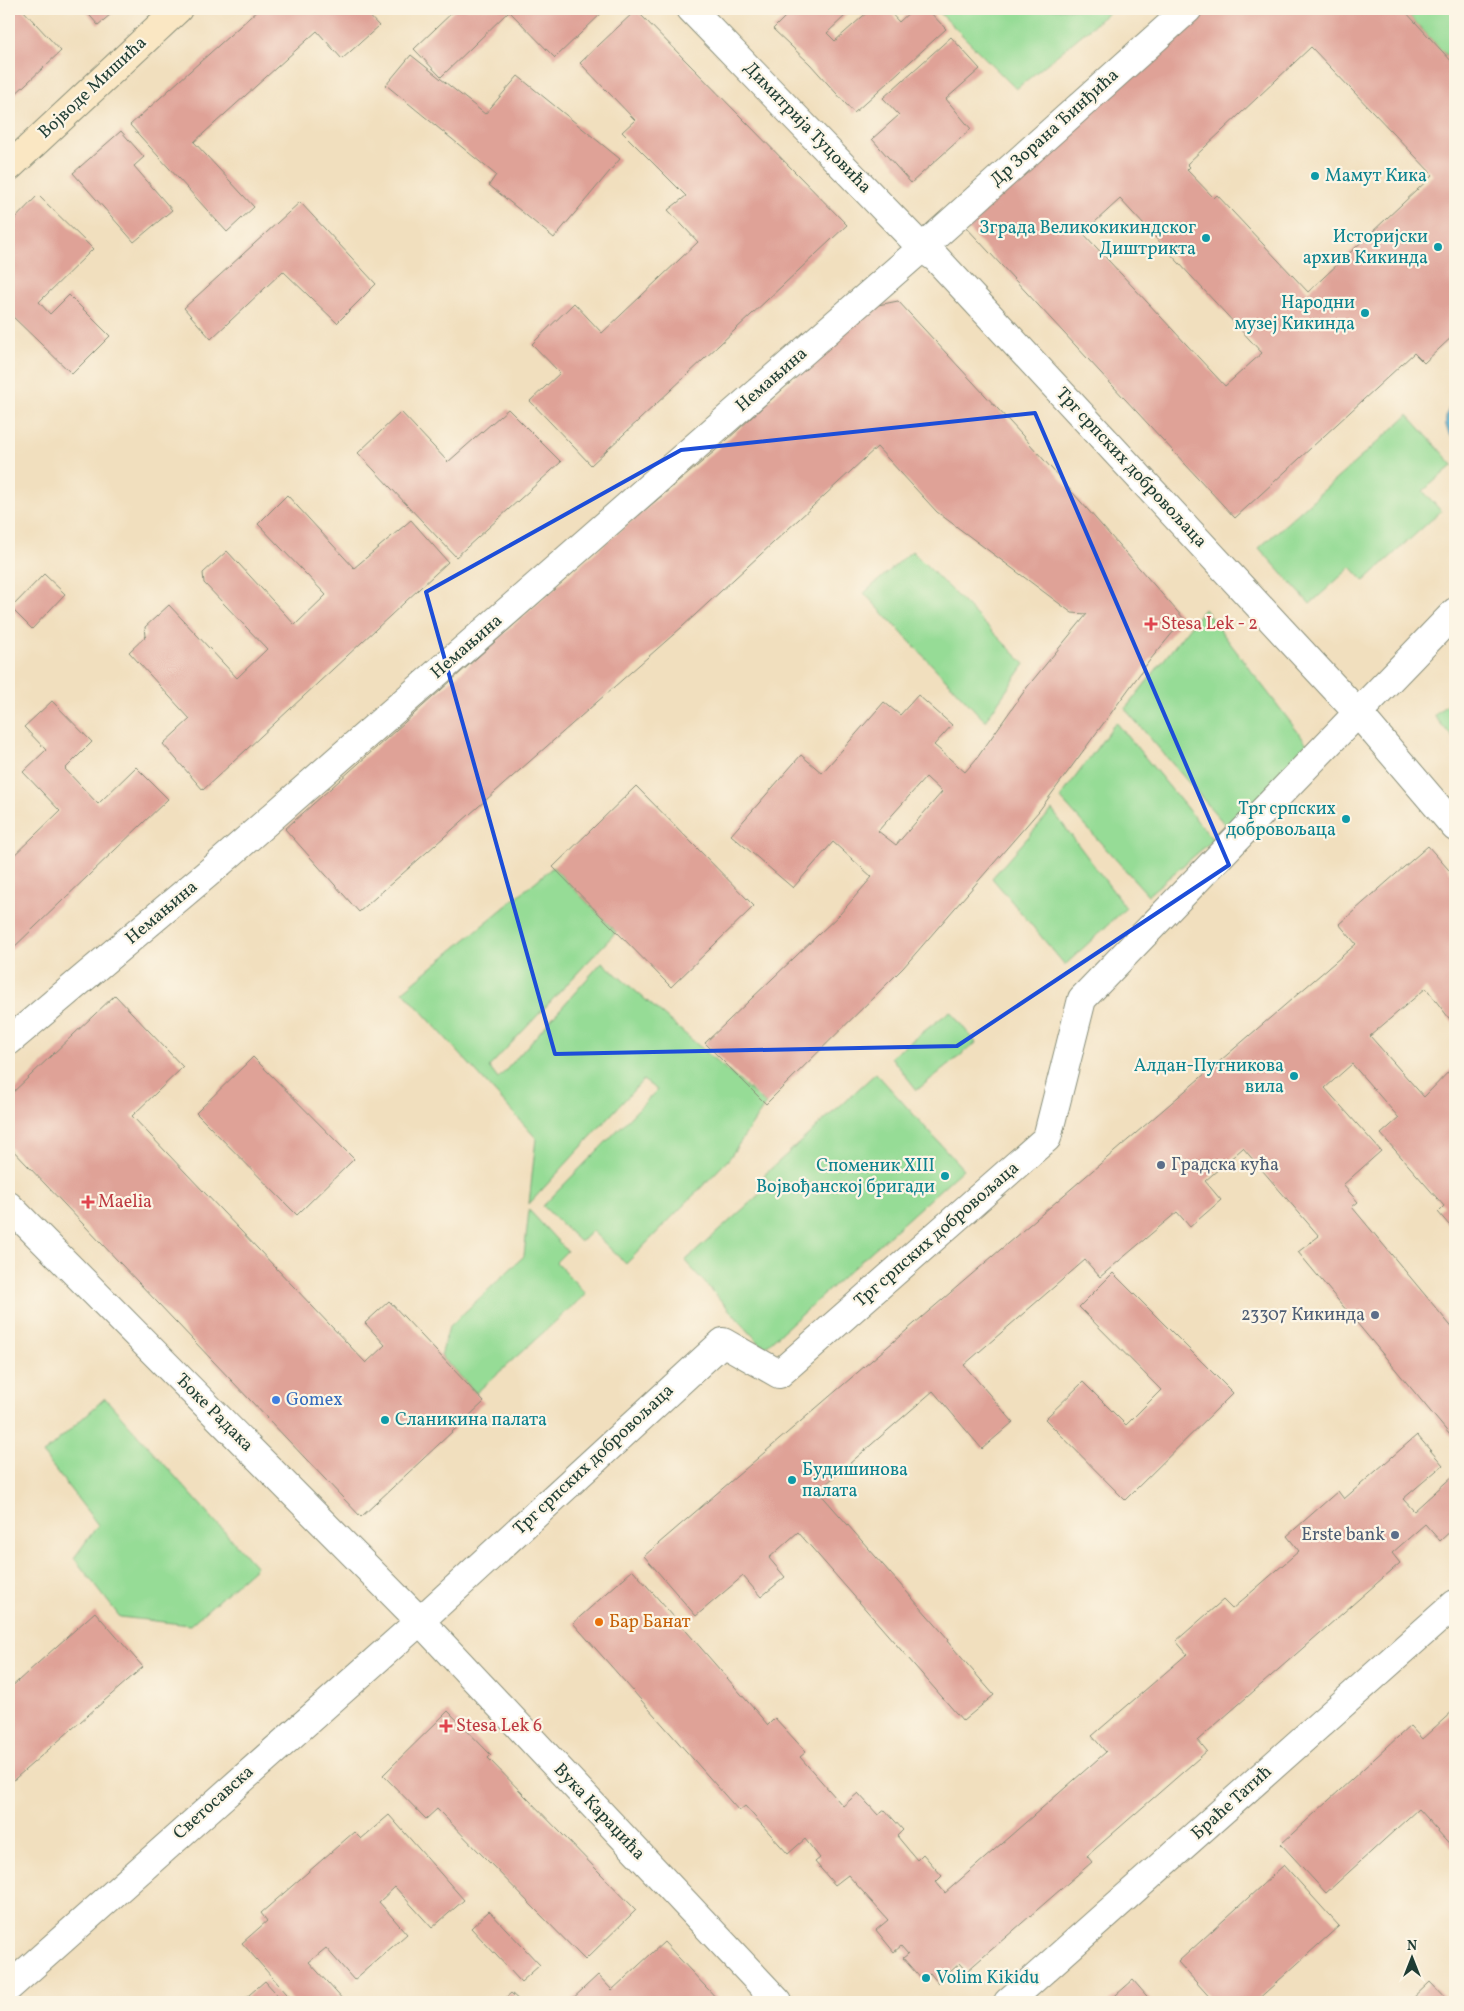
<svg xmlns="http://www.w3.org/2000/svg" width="1464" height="2011" font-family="Vollkorn,serif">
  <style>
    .green { fill: #96dc96; stroke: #5a8c65 }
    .water { fill: #4fa8cc; stroke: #377280 }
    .building { fill: #dfa297; fill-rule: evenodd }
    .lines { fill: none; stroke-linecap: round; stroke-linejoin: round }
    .street-casing { stroke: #888e79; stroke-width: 30 }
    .secondary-casing { stroke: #888e79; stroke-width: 30 }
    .street { stroke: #fff; stroke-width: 28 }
    .secondary { stroke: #fae7c3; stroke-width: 28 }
    .marked { fill: none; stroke: #1d4ed8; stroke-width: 4; stroke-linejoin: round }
    .culture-dot { fill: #0f9aa8; stroke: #fcf5e5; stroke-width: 2 }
    .health-dot { fill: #e0444e; stroke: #fcf5e5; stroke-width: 2 }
    .service-dot { fill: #5c6f8a; stroke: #fcf5e5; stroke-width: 2 }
    .shop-dot { fill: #3f7fe0; stroke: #fcf5e5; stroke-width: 2 }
    .food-dot { fill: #e8710a; stroke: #fcf5e5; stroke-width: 2 }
    .labels { text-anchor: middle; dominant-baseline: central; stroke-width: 4.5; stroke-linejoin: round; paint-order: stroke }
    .street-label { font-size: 18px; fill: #1f3d34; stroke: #fcf5e5 }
    .culture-label { font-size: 18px; fill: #0d838f; stroke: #fcf5e5; text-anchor: end }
    .health-label { font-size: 18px; fill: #be3a42; stroke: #fcf5e5; text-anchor: start }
    .service-label { font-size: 18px; fill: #4e5e75; stroke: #fcf5e5; text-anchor: end }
    .shop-label { font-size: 18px; fill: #366cbe; stroke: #fcf5e5; text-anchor: start }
    .food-label { font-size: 18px; fill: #c56008; stroke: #fcf5e5; text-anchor: start }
  </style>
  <rect width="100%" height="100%" fill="#fcf5e5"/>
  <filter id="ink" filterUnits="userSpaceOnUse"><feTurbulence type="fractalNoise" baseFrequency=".02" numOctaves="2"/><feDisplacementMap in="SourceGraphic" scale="10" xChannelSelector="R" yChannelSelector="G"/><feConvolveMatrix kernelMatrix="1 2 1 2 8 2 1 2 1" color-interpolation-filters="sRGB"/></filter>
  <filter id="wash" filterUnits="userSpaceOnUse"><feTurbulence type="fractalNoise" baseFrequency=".0096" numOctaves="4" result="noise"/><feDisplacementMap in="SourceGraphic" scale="20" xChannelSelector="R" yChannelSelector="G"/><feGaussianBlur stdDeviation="1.12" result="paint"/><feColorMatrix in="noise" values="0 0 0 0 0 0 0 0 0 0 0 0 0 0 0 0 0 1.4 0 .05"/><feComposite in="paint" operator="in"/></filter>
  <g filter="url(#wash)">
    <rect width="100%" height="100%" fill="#f1dfbe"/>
    <path class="green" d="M936,9H1113L1016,89Z
      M1403,9H1455V65Z
      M1408,415L1453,465L1423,491L1441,511L1364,581L1351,567L1310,604L1259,548Z
      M912,551L1025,664L985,721L864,593Z
      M1204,609L1314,753L1227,827L1125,709Z
      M1455,697V740L1434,716Z
      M1116,722L1213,840L1148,895L1060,798Z
      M1052,810L1126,908L1065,965L992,878Z
      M553,867L616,932L489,1067L498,1079L602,962L766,1104L728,1160L626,1264L592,1231L580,1242L543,1206L657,1090L643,1080L529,1204L536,1138L403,991Z
      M950,1011L976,1043L917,1090L891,1057Z
      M876,1073L963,1169L764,1348L685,1261L772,1183L764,1175Z
      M529,1210L567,1251L556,1262L586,1294L476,1393L441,1356L449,1327L524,1256Z
      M105,1398L256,1567L190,1625L120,1617L74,1558L98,1525L43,1454Z"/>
    <path class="water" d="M1455,400V439C1441,429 1444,411 1455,400Z"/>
    <g id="blocks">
      <path class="building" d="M9,9H22L61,51L9,100Z
        M84,9H117L98,25Z
        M259,9H363L379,26L342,59L317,31L194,142L254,207L227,232L130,125Z
        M456,9H606L555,58L509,11L441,77L414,49Z
        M793,9H842L847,14L827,33L835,41L871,9H887L899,22L913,9H927L946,29L854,113L810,64L773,29Z
        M1201,9H1403L1455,65V334L1424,363L1414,353L1235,518L965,226ZM1311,47L1433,175L1308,292L1217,195L1214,198L1187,170L1190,167L1187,164ZM1120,199L1262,353L1225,386L1083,233Z
        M636,10L847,225L591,465L530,401L560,373L532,344L574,303L602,333L698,242L668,210L686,196L622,132L635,120L580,63Z
        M951,37L980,69L946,99L971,129L911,183L872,139L899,115L883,98Z
        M411,55L485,114L518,76L620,159L554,238L489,185L496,175L386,85Z
        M121,131L144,157L134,166L172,210L134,242L73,173Z
        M38,195L93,249L39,302L50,314L69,295L110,336L72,374L9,313V225Z
        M300,202L376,284L337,323L283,271L211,339L184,308Z
        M898,301L1022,435L1184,619L1150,660L1039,811L903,968L766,1104L705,1043L840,914L872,877L833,842L793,888L731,835L801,755L822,773L884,702L900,715L918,695L952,725L934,745L965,772L977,758L1028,686L1087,614L1072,613L937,512L877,447L682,627L359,912L285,829L607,542L715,451L873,306ZM926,777L942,792L896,845L878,831Z
        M508,409L561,462L456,557L358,453L401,412L448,462Z
        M287,495L354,568L411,520L448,562L203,790L163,744L190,719L129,652L146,636L145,627L169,605L237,678L267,649L204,583L203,573L227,551L295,625L326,595L258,524Z
        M44,574L65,594L32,629L11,608Z
        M52,701L92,742L65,769L98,804L136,767L168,799L9,952V860L60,811L23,772L46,750L24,727Z
        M636,786L754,906L671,987L553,867Z
        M1428,846L1455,877V1026L1426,988L1370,1036L1424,1097L1455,1065V1232L1438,1212L1444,1206L1381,1134L1399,1118L1352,1064L1325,1088L1381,1151L1343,1185L1358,1202L1352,1207L1455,1331V1441L1298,1252L1319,1236L1243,1148L1205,1181L1221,1200L1190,1227L1177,1212L1100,1277L1085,1260L964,1365L1013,1422L982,1449L933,1391L818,1491L949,1640L947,1641L994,1695L963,1721L798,1532L769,1558L785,1577L761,1597L743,1576L696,1616L644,1556L1356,944L1339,924Z
        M115,995L183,1067L132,1116L366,1363L385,1345L365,1323L389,1301L484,1402L361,1517L9,1146V1096Z
        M253,1057L354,1159L297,1215L196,1113Z
        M1113,1273L1233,1393L1125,1500L1045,1419L1083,1382L1126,1425L1161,1390L1079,1307Z
        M1417,1435L1443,1465L1403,1499L1414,1511L1455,1474V1527L1440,1541L1425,1524L1392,1553L1400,1563L1198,1740L1207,1751L1087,1856L1092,1862L967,1971L960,1963L938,1983L930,1973L922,1980L903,1958L908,1954L901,1946L894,1952L876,1930L888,1920L848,1875L835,1885L815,1862L820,1858L805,1839L788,1854L745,1806L739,1811L573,1623L633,1570L768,1725L775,1718L806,1752L800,1757L843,1806L858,1793L878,1815L885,1810L903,1830L897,1836L917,1860L923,1854L942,1876L936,1882L945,1893L1106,1752L1092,1736L1187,1654L1176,1641L1223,1600L1232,1609L1299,1551L1287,1536L1338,1491L1344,1499Z
        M95,1612L143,1667L9,1784V1689Z
        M1455,1709V1850L1418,1809L1326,1893L1281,1844L1410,1726L1422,1739Z
        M448,1711L491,1755L488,1758L636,1910L585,1960L437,1809L426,1819L383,1775Z
        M389,1815L464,1900L432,1928L395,1887L379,1902L407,1934L354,1980L326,1948L309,1962L345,2002H294L242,1943L267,1921L261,1913L354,1832L361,1839Z
        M1284,1865L1339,1926L1255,2002H1214L1178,1962Z
        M489,1911L540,1965L521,1982L471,1928Z
        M664,1942L720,2002H569L598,1975L612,1990Z
        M1133,1980L1152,2002H1108Z
        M265,1981L284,2002H241Z
        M1430,1982L1449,2002H1409Z
        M511,1993L521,2002H501Z"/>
    </g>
  </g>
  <g filter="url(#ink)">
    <use href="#blocks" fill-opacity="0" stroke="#888e79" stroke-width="1"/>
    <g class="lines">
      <defs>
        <path id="street" d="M691,9L922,248L936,258L1358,713L1455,827
          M9,1041L213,869L922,248L1188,9
          M9,1206L420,1621L778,2002
          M9,1987L420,1621L723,1342L779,1374L1047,1138L1082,999L1455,612
          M1008,2002L1455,1604"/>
        <path id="secondary" d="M9,167L178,9"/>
      </defs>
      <use href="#street" class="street-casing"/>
      <use href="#secondary" class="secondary-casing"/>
      <use href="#street" class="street"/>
      <use href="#secondary" class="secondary"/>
    </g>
  </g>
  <path class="marked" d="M1035,413L1229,865L957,1046L555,1054L426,592L681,450Z"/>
  <g class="culture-dot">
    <circle cx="1315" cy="176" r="5"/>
    <circle cx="1206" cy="238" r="5"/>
    <circle cx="1438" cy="247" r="5"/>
    <circle cx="1365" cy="313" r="5"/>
    <circle cx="1346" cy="819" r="5"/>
    <circle cx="1294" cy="1076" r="5"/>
    <circle cx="945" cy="1176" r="5"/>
    <circle cx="385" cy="1420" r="5"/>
    <circle cx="792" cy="1480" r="5"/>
    <circle cx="926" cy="1978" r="5"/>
  </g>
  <g class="health-dot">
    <path d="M1148.5 616.5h5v5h5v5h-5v5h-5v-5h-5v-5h5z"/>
    <path d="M85.5 1194.5h5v5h5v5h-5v5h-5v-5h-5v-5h5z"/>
    <path d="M443.5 1718.5h5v5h5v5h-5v5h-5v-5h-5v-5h5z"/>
  </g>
  <g class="service-dot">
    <circle cx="1161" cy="1165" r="5"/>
    <circle cx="1375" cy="1315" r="5"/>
    <circle cx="1395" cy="1535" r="5"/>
  </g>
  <circle class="shop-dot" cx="276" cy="1400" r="5"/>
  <circle class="food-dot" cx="599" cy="1622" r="5"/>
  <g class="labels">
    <g class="street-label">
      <text transform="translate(93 88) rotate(-43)">Војводе Мишића</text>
      <text transform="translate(807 128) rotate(46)">Димитрија Туцовића</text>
      <text transform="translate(1055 128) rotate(-42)">Др Зорана Ђинђића</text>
      <text transform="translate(772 380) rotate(-41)">Немањина</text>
      <text transform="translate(1131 468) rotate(47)">Трг српских добровољаца</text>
      <text transform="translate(467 647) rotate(-41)">Немањина</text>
      <text transform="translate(162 913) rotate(-40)">Немањина</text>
      <text transform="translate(937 1235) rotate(-41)">Трг српских добровољаца</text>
      <text transform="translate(214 1413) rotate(45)">Ђоке Радака</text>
      <text transform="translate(594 1460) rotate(-43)">Трг српских добровољаца</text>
      <text transform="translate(214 1803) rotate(-42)">Светосавска</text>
      <text transform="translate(1232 1803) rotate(-42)">Браће Татић</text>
      <text transform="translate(599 1812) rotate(47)">Вука Караџића</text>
    </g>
    <g class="culture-label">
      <text x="1325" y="176" text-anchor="start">Мамут Кика</text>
      <text x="1196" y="228">Зграда Великокикиндског<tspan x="1196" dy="21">Диштрикта</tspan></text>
      <text x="1428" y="237">Историјски<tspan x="1428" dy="21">архив Кикинда</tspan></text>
      <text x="1355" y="303">Народни<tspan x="1355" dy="21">музеј Кикинда</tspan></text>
      <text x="1336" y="809">Трг српских<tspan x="1336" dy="21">добровољаца</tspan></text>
      <text x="1284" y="1066">Алдан-Путникова<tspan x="1284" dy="21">вила</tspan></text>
      <text x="935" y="1166">Споменик XIII<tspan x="935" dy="21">Војвођанској бригади</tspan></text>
      <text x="395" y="1420" text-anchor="start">Сланикина палата</text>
      <text x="802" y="1470" text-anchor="start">Будишинова<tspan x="802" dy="21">палата</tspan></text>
      <text x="936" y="1978" text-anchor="start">Volim Kikidu</text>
    </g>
    <g class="health-label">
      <text x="1161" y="624">Stesa Lek - 2</text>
      <text x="98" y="1202">Maelia</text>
      <text x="456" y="1726">Stesa Lek 6</text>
    </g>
    <g class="service-label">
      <text x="1171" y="1165" text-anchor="start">Градска кућа</text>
      <text x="1365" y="1315">23307 Кикинда</text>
      <text x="1385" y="1535">Erste bank</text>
    </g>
    <g class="shop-label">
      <text x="286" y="1400">Gomex</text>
    </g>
    <g class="food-label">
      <text x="609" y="1622">Бар Банат</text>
    </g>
  </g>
  <rect width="1464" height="2011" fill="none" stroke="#fcf5e5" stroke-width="30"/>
  <g transform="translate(1412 1958)" stroke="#fcf5e5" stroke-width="4" paint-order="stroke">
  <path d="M0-4L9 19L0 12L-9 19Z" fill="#1f3d34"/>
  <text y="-8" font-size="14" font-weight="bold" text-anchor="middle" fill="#1f3d34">N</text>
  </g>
</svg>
